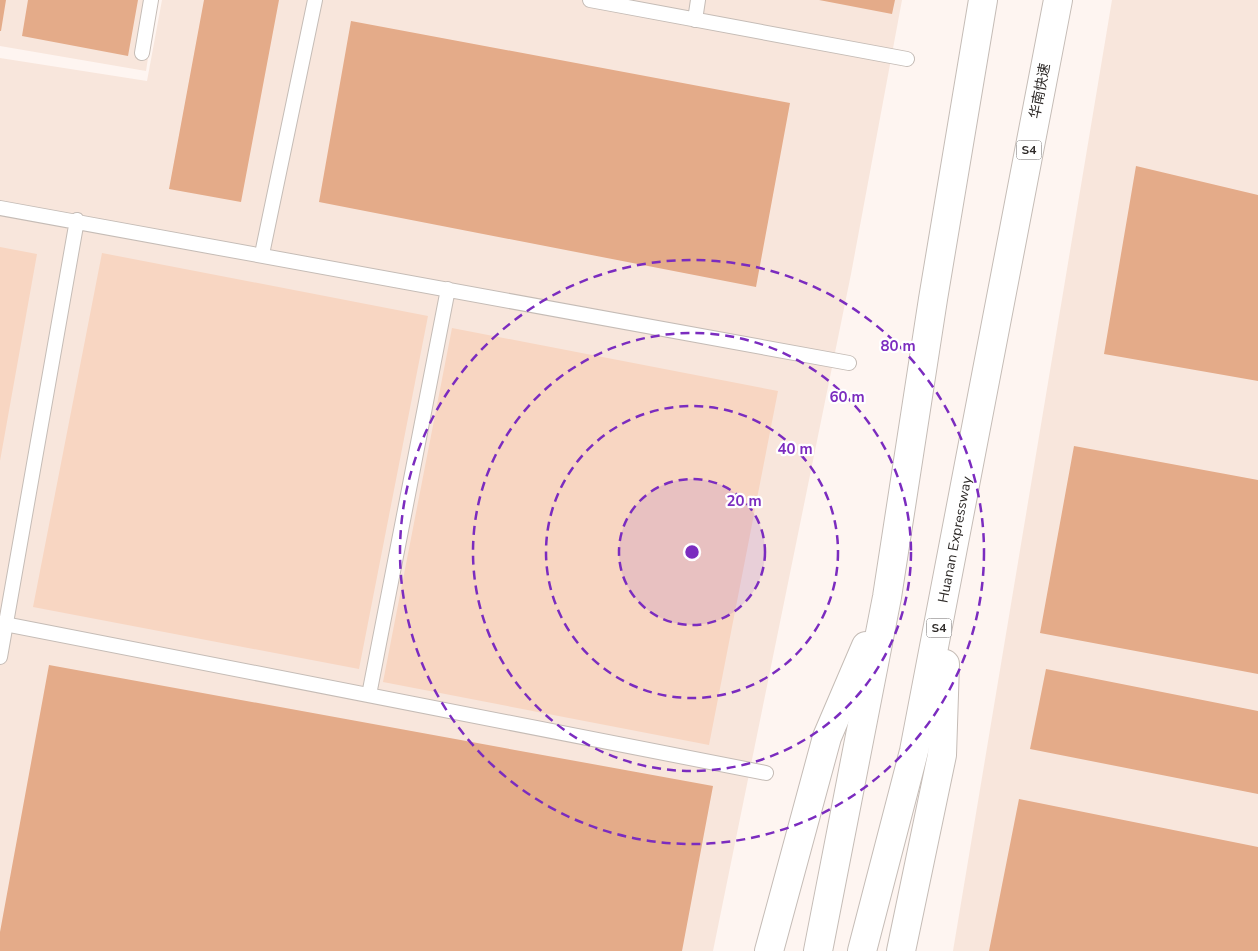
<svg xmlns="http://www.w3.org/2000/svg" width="1258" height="951" font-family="'Nunito Sans','Noto Sans SC',sans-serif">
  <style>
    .built { fill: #f8e6dc }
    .green { fill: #f8d6c2 }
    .building { fill: #e4ab89 }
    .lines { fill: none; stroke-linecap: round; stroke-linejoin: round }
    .lane-casing { stroke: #c5bcb6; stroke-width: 16 }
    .highway-casing { stroke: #c5bcb6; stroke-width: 30 }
    .lane { stroke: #fff; stroke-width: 14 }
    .highway { stroke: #fff; stroke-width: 28 }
    .ring { fill: none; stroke: #7b2cbf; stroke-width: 2.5; stroke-dasharray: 9 6 }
    .labels { text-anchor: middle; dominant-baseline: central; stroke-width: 4.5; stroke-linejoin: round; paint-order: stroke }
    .shield { fill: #fff; stroke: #6c6968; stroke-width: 1 }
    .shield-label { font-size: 12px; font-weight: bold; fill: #2d2927 }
    .street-label { font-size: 14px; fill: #2d2927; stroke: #fff }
    .centre { fill: #7b2cbf; stroke: #fff; stroke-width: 2.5 }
    .ring-label { font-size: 15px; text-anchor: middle; font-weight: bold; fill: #7b2cbf; stroke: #fff; stroke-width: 4.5; stroke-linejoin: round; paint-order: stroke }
  </style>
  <rect width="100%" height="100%" fill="#fef5f1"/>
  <path class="built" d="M0,0H157L146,71L0,46Z
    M162,0H902L851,274L713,951H0V58L147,81Z
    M1112,0H1258V951H953Z"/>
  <path class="green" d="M0,247L37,254L0,461Z
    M102,253L428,316L359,669L33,607Z
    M452,328L778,391L709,745L383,682Z"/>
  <path class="building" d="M0,0H6L1,31H0Z
    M28,0H138L128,56L22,36Z
    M204,0H279L241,202L169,189Z
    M819,0H895L892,14Z
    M351,21L790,103L756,287L319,202Z
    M1136,166L1258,195V381L1104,354Z
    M1074,446L1258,480V674L1040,633Z
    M49,665L713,786L682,951H0V932Z
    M1046,669L1258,711V794L1030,749Z
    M1019,799L1258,847V951H989Z"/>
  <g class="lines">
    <defs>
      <path id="lane" d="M590,0L907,59
        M695,20L698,0
        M142,53L151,0
        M0,208L849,363
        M262,254L315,0
        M0,623L766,773
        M0,657L77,220
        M369,695L448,289"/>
      <g id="highway">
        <path d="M769,951L827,737L866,646"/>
        <path d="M818,951L887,597L933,299L983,0"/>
        <path id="s1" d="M862,951L914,751L1058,0"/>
        <path d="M901,951L942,755L945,664"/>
      </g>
    </defs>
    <use href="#lane" class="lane-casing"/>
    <use href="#highway" class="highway-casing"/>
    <use href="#lane" class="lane"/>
    <use href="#highway" class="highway"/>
  </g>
  <circle cx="692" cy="552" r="73" fill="#7b2cbf" fill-opacity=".12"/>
  <g class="ring">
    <circle cx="692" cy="552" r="73"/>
    <circle cx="692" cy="552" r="146"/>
    <circle cx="692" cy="552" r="219"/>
    <circle cx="692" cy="552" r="292"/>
  </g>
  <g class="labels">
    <g class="shield">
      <rect x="1016.5" y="140.5" width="25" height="19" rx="4"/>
      <rect x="926.5" y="618.5" width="25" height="19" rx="4"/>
    </g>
    <g class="shield-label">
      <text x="1029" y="150">S4</text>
      <text x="939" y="628">S4</text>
    </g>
    <g class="street-label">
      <text transform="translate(1040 91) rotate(-79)">华南快速</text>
      <text stroke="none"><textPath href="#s1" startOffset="422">Huanan Expressway</textPath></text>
    </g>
  </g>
  <circle cx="692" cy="552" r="8" class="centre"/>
  <g class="ring-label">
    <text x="898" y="351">80 m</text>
    <text x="847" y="402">60 m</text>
    <text x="795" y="454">40 m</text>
    <text x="744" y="506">20 m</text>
  </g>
</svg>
